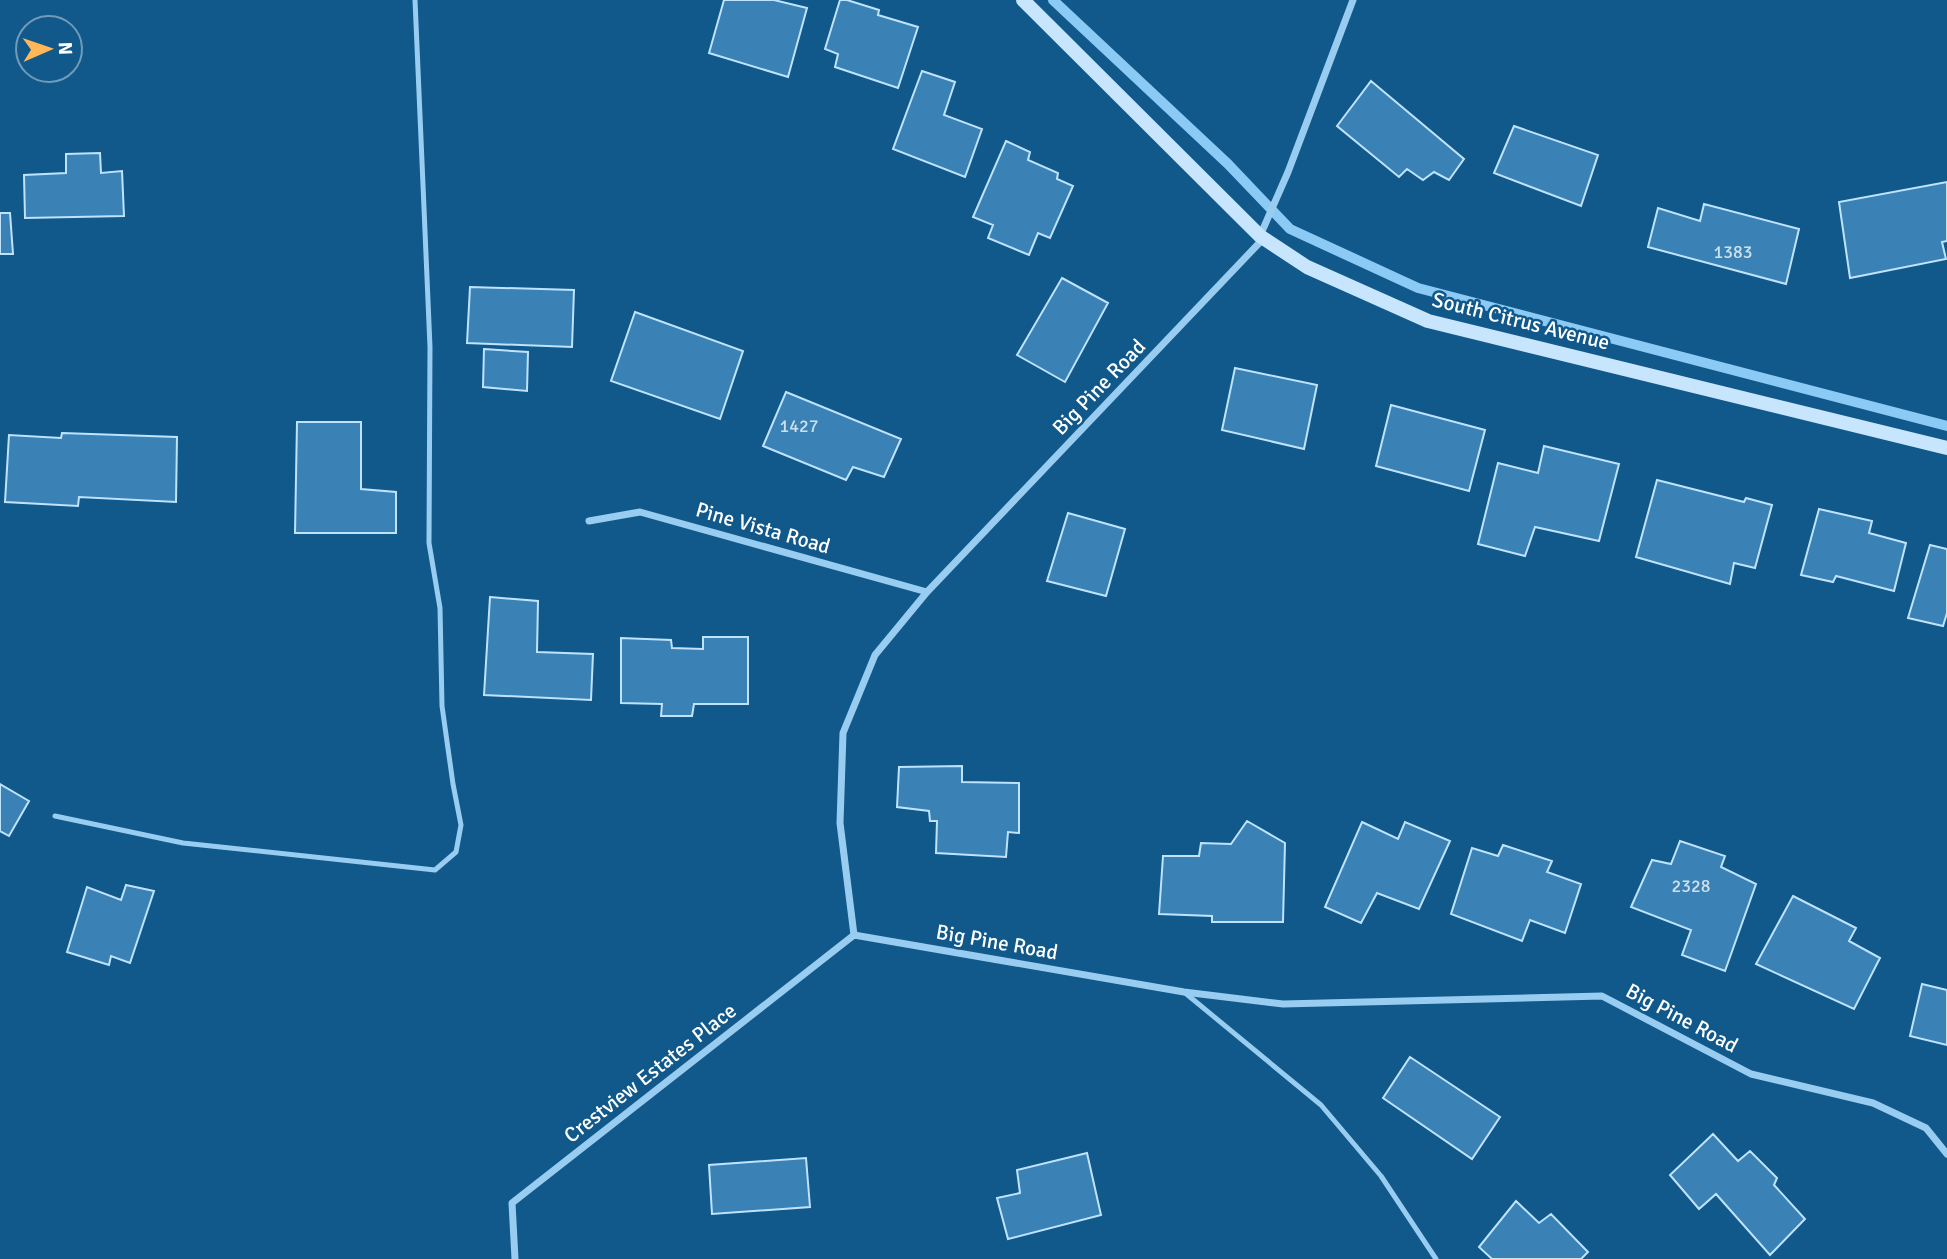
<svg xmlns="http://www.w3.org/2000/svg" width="1947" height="1259" font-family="Signika,sans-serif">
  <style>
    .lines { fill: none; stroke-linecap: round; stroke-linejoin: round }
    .stream { stroke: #8acaf5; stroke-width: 10 }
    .building { fill: #3a82b5; stroke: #bfe3fc; stroke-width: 2 }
    .lane { stroke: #98cdf1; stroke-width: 5 }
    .street { stroke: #98cdf1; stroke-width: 7 }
    .secondary { stroke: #c7e5fc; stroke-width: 14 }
    .labels { text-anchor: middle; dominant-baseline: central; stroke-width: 5; stroke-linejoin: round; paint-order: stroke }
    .number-label { font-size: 18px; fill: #cee0ec }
    .street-label { font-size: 21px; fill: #fff; stroke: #11588b }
  </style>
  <rect width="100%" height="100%" fill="#11588b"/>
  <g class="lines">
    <path class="stream" d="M1053,0L1228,164L1290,229L1418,288L1947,426"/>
  </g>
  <path class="building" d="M724,0H774L807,8L788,77L709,53Z
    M840,0H847L879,10L878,15L918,27L898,88L835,67L838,54L825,49Z
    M922,71L955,82L944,115L982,129L965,177L893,149Z
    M1371,81L1464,159L1449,180L1434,172L1423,180L1407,169L1399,177L1337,126Z
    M1514,126L1598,155L1581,206L1494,173Z
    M1006,141L1030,152L1028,160L1058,173L1057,179L1073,186L1050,238L1038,233L1029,255L988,238L993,225L973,217Z
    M100,153L101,173L122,171L124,216L25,218L24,175L66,173V154Z
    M1947,182V241L1942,242L1946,259L1850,278L1839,202Z
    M1704,204L1799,229L1786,284L1648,247L1658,208L1700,221Z
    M0,213H10L13,254H0Z
    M1062,278L1108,303L1065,382L1017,355Z
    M470,287L574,290L572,347L467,343Z
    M635,312L743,351L720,419L611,381Z
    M484,349L528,352L527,391L483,387Z
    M1235,368L1317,385L1304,449L1222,430Z
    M786,392L901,439L884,477L853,467L846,480L763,446Z
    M1391,405L1485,430L1469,491L1376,466Z
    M297,422H361V489L396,492V533H295Z
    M62,433L177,437L176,502L79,497L78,506L5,502L9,435L61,438Z
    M1544,446L1619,464L1599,541L1535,527L1525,556L1478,544L1498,463L1538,473Z
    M1657,480L1744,502L1746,498L1772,505L1755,568L1734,563L1730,584L1636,557Z
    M1819,509L1872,521L1869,533L1906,543L1894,591L1836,576L1833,582L1801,575Z
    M1068,513L1125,529L1106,596L1047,581Z
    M1930,545L1947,549V613L1943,626L1908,618Z
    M490,597L538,601L537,652L593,654L591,700L484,695Z
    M703,637H748V704H694L692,716H661L662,704L621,703V638L671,640L672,648L703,649Z
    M962,766V782L1019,783V833L1008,832L1006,857L936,853L937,821H930L929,811L897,807L899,767Z
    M0,784L29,801L9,836L0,831Z
    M1247,821L1285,843L1283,922H1212V916L1159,914L1163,856H1199L1201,843L1231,844Z
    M1362,822L1398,839L1405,822L1450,841L1419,909L1377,893L1361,923L1325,907Z
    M1680,841L1725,856L1721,867L1756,884L1725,971L1682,955L1691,930L1631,907L1652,860L1671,864Z
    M1503,845L1552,861L1547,872L1581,884L1565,933L1530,920L1522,941L1451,914L1472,848L1498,856Z
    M126,885L154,891L130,963L111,956L109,965L67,952L87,887L121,900Z
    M1793,896L1856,928L1849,941L1880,958L1854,1009L1756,964Z
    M1922,984L1947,990V1045L1910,1036Z
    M1410,1057L1500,1117L1472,1159L1383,1098Z
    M1713,1134L1738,1161L1750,1151L1777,1178L1774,1185L1805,1219L1770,1255L1716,1194L1699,1209L1670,1175Z
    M1087,1153L1101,1215L1008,1239L997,1198L1020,1193L1017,1170Z
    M806,1158L810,1207L712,1214L709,1165Z
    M1516,1201L1539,1223L1551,1214L1588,1252L1581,1259H1492L1479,1247Z"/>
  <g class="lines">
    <path class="lane" d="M55,816L183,843L435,870L456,852L461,825L453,784L442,706L440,608L429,543L430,347L415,0
      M1184,992L1321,1105L1381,1176L1436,1259"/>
    <path class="street" d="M1260,236L1288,172L1353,0
      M1263,239L927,592L875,655L843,733L840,823L854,935L1184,992L1283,1004L1602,996L1751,1074L1873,1103L1926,1128L1947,1154
      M589,521L640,512L927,592
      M515,1259L512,1203L854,935"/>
    <path class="secondary" d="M1023,0L1260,236L1307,267L1428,321L1947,448"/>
  </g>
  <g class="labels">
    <g class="number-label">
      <text x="1733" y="252">1383</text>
      <text x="799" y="426">1427</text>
      <text x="1691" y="886">2328</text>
    </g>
    <g class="street-label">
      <text transform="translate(1521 321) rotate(14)">South Citrus Avenue</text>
      <text transform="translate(1099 387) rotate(-46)">Big Pine Road</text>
      <text transform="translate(763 528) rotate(16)">Pine Vista Road</text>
      <text transform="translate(997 942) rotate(10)">Big Pine Road</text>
      <text transform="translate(1682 1018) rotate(28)">Big Pine Road</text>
      <text transform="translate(650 1073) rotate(-38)">Crestview Estates Place</text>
    </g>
  </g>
  <g transform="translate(49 49) rotate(88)"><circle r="33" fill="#11588b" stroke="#709bb9" stroke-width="2"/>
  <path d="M0-5L12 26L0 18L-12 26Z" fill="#ffb758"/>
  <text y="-10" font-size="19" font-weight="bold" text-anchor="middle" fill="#ffffff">N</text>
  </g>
</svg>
